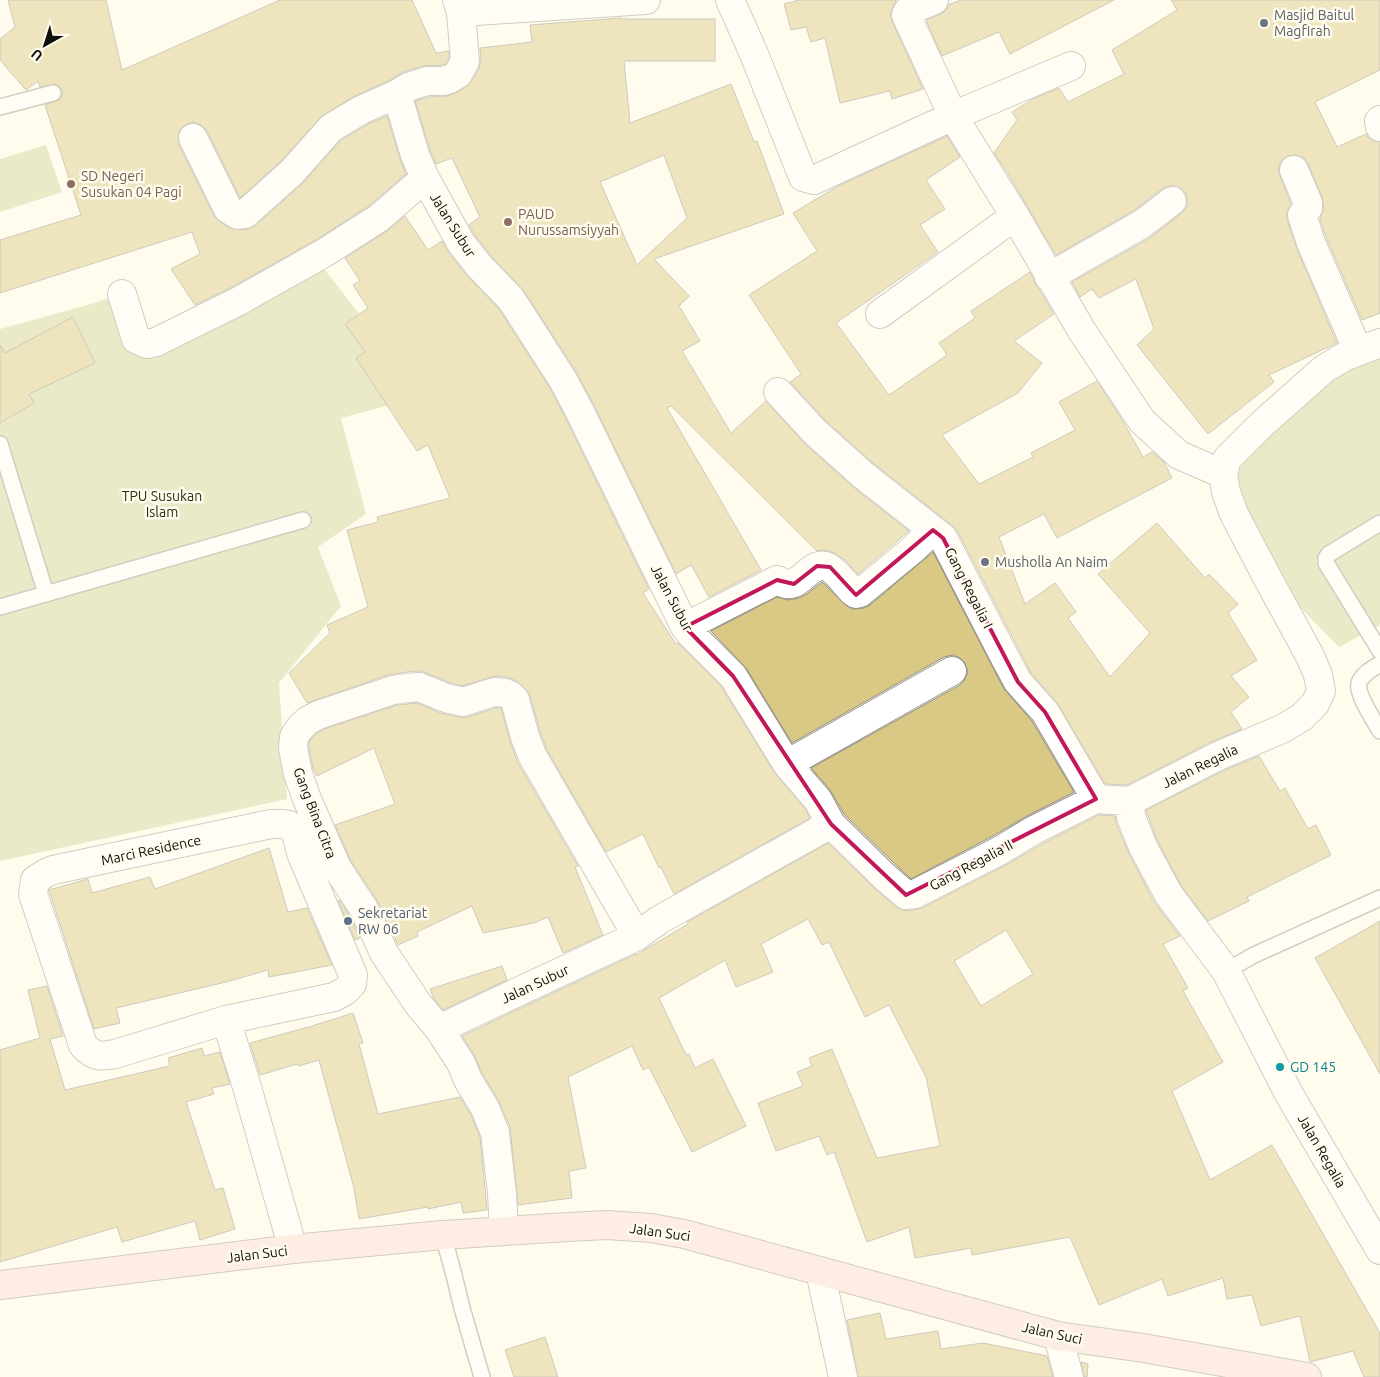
<svg xmlns="http://www.w3.org/2000/svg" width="1380" height="1377" font-family="Ubuntu,sans-serif">
  <style>
    .green { fill: #d1d49a }
    .building { fill: #d9c985; stroke: #918e82; fill-rule: evenodd }
    .lines { fill: none; stroke-linecap: round; stroke-linejoin: round }
    .lane-casing { stroke: #989589; stroke-width: 18 }
    .street-casing { stroke: #989589; stroke-width: 30 }
    .secondary-casing { stroke: #989589; stroke-width: 30 }
    .lane { stroke: #fff; stroke-width: 15 }
    .street { stroke: #fff; stroke-width: 28 }
    .secondary { stroke: #fcdbd4; stroke-width: 28 }
    .marked { fill: none; stroke: #c2185b; stroke-width: 4; stroke-linejoin: round }
    .worship-dot { fill: #6b7280; stroke: #fffcee; stroke-width: 2 }
    .education-dot { fill: #8d6e63; stroke: #fffcee; stroke-width: 2 }
    .service-dot { fill: #5c6f8a; stroke: #fffcee; stroke-width: 2 }
    .culture-dot { fill: #0f9aa8; stroke: #fffcee; stroke-width: 2 }
    .labels { text-anchor: middle; dominant-baseline: central; stroke-width: 5; stroke-linejoin: round; paint-order: stroke }
    .worship-label { font-size: 14px; fill: #5b616d; stroke: #fffcee; text-anchor: start }
    .education-label { font-size: 14px; fill: #785e54; stroke: #fffcee; text-anchor: start }
    .street-label { font-size: 14px; fill: #0f0e09; stroke: #fffcee }
    .park-label { font-size: 14px; fill: #2c2d0f; stroke: #fffcee }
    .service-label { font-size: 14px; fill: #4e5e75; stroke: #fffcee; text-anchor: start }
    .culture-label { font-size: 14px; fill: #0d838f; stroke: #fffcee; text-anchor: start }
  </style>
  <rect width="100%" height="100%" fill="#fffcee"/>
  <path class="green" d="M46,145L62,192L0,212V159Z
    M318,261L372,330L359,343L394,404L341,418L366,514L318,547L341,606L279,683L287,799L0,861V329L77,308L113,297L130,344Z
    M1380,343V625L1339,647L1288,595L1225,503L1243,439Z"/>
  <path class="building" d="M8,0H106L122,70L280,0H412L436,53L449,51V58L446,63L444,65L423,66L403,72L390,80L353,97L323,115L281,161L240,198L207,131L201,125L194,122L187,124L180,129L178,136L179,145L214,216L220,222L230,228L240,230L248,229L255,226L302,184L341,140L368,124L387,116L400,159L406,174L370,205L316,240L232,287L195,305L171,269L200,254L192,232L0,293V240L81,215L45,105L59,100L62,96V90L59,86L55,84L40,87L38,81L26,90L0,60V39L15,27Z
    M799,0H895L896,2L892,8L890,14L892,21L923,89L892,99L890,91L840,103L825,38L811,42L806,27L791,30L784,4Z
    M961,0H1114L1010,54L999,32L942,56L926,20L941,14L946,10L948,5Z
    M1171,0H1380V70L1315,102L1337,147L1366,134L1368,137L1374,141L1380,142V313L1362,320L1326,237L1320,219L1324,208L1322,197L1308,164L1304,158L1296,155L1287,156L1281,161L1278,169L1280,176L1291,204L1287,211V220L1297,249L1337,343L1269,375L1274,382L1208,434L1137,345L1154,329L1136,279L1099,298L1092,289L1080,297L1072,282L1150,238L1182,213L1187,207V198L1185,192L1178,186H1170L1163,188L1133,211L1056,255L1007,172L994,153L1017,120L1012,112L1033,99L1059,88L1068,102L1124,74L1112,50L1177,10Z
    M621,18V19H715V61H624L630,123L731,84L754,142L757,141L784,214L654,259L689,296L679,306L700,341L682,351L731,433L766,401L805,444L853,487L909,531L858,574L845,560L836,554L826,550L817,551L671,406L667,408L761,570L709,597L691,565L676,574L594,405L577,373L524,291L492,257L474,234L469,225L480,217L452,158L436,164L430,150L415,101L429,97L447,96L458,92L466,87L472,81L479,68L481,60L480,48L532,42L530,25ZM664,155L687,218L637,265L600,182Z
    M947,136L960,157L926,180L945,209L920,225L938,252L836,323L889,395L947,355L939,343L975,318L971,311L1030,272L1036,285L1039,289L1054,314L1014,341L1042,363L1018,393L942,435L979,484L1033,457L1031,453L1075,430L1059,402L1097,381L1121,418L1143,457L1152,452L1164,462L1172,478L1057,538L1044,514L999,537L1025,604L1055,583L1076,612L1068,618L1110,677L1150,633L1098,574L1157,523L1205,578L1209,574L1238,604L1228,613L1257,660L1231,676L1249,697L1231,712L1242,729L1211,742L1127,785L1105,784L1058,704L1031,673L957,530L953,526L873,463L826,421L790,382L801,374L749,295L817,251L793,213L840,185Z
    M405,216L428,250L442,241L449,253L468,277L499,309L550,388L566,419L649,589L643,593L676,644L678,643L721,686L774,772L805,809L810,818L674,894L661,867L659,868L643,834L606,852L547,750L540,732L530,695L526,689L516,681L507,677L495,676L462,686L451,683L424,672L418,671L407,672L388,675L307,703L289,673L330,633L327,625L368,607L347,530L378,522L377,517L450,498L428,445L417,451L356,358L365,352L345,324L368,308L353,285L360,281L345,258L387,231Z
    M73,317L95,363L29,394L34,403L0,423V345L5,353Z
    M933,552L1004,689L1032,721L1074,792L1027,816L991,837L911,879L896,865L844,814L830,790L811,768L960,685L965,679L968,672L965,663L960,658L953,655L944,657L792,743L746,668L711,631L777,597L788,600L799,598L807,594L822,582L847,606L853,609L864,608L870,605Z
    M417,703L440,713L460,717H468L496,708H501L510,741L518,763L578,866L575,867L603,935L563,953L548,917L534,923L483,933L472,906L417,932L418,936L398,945L378,902L351,861L335,825L395,804L374,748L317,776L313,769L309,747V742L311,739L316,734L324,729L397,705Z
    M1259,756L1280,791L1285,788L1308,829L1316,825L1331,855L1247,897L1249,901L1208,921L1182,887L1157,840L1146,810L1225,770Z
    M1099,815L1115,816L1116,823L1129,854L1155,903L1180,936L1163,944L1188,988L1183,991L1223,1062L1172,1091L1210,1180L1272,1145L1380,1333V1377H1364L1353,1351L1310,1362L1300,1316L1261,1326L1252,1295L1227,1299L1223,1278L1168,1296L1162,1279L1099,1305L1070,1237L972,1255L971,1248L915,1258L909,1227L867,1242L834,1152L827,1155L819,1136L776,1151L758,1103L803,1086L797,1072L812,1066L809,1058L832,1049L877,1158L940,1146L926,1077L889,1005L865,1017L829,942L822,945L808,919L761,944L773,972L736,987L725,960L659,998L686,1055L689,1054L695,1068L713,1059L746,1126L692,1152L649,1067L643,1070L632,1046L568,1077L586,1168L569,1171L572,1198L518,1205L510,1127L498,1100L482,1073L474,1055L462,1036L636,954V955L688,924L687,922L828,843L874,888L896,907L902,910L908,911L922,908L1006,865L1042,844ZM1006,930L1033,974L981,1006L954,961Z
    M269,848L288,912L307,908L332,965L269,977L268,970L226,982L116,1008L120,1023L94,1029L49,890L88,879L92,893L150,877L155,889Z
    M340,900L350,917L360,938L355,940L338,901Z
    M1380,921V1074L1315,958Z
    M502,966L507,980L443,1010L434,999L430,989Z
    M47,986L63,1036L50,1039L65,1090L170,1066L168,1058L202,1048L204,1056L220,1052L230,1084L212,1088L214,1094L186,1102L215,1190L223,1188L235,1229L200,1240L195,1221L122,1242L117,1227L0,1262V1050L40,1038L28,990Z
    M353,1013L363,1043L359,1044L378,1114L460,1097L471,1115L480,1137L487,1210L463,1213L461,1202L428,1209V1207L359,1219L354,1188L319,1060L298,1066L297,1064L260,1075L250,1043L312,1026Z
    M880,1313L886,1339L938,1331L941,1349L983,1343L1047,1356L1053,1377H858L847,1320Z
    M545,1337L558,1377H514L505,1350Z
    M1081,1362L1088,1364L1087,1377H1084Z"/>
  <g class="lines">
    <defs>
      <path id="lane" d="M0,107L53,93
        M0,444L46,594
        M1380,523L1329,554L1326,558V563L1380,651
        M0,607L303,520
        M1380,664C1373,668 1362,674 1359,683C1356,694 1374,720 1380,731
        M1226,971L1254,955L1380,898
        M443,1235L454,1275L462,1308L482,1377"/>
      <path id="street" d="M457,0L461,12L465,61L458,74L450,79L443,81H427L408,87L397,94L415,155L425,178L461,243L480,267L511,299L563,380L580,412L685,627L689,632L733,676L787,764L818,800L831,824L885,877L906,895L915,894L999,851L1034,830L1096,799L1130,801
        M730,0L754,54L803,177L814,180L953,116L1071,66
        M934,0L908,11L906,15L953,116L1015,216L1082,331L1142,421L1179,455L1223,474
        M461,12L646,0
        M1380,120L1379,121L1380,127
        M193,138L228,209L238,215L245,214L292,172L331,128L361,110L397,94
        M1294,170L1308,203V208L1302,215L1311,243L1358,351
        M1049,277L1142,224L1172,201
        M122,294L136,339L147,344L156,342L239,301L324,253L379,218L425,178
        M880,314L1015,216
        M778,392L815,432L863,475L943,538L1005,658L1018,682L1045,712L1096,799
        M685,627L777,580C780,581 784,584 787,584C802,586 812,559 828,567C836,571 846,585 852,591L856,594L860,593L911,551L933,530
        M787,764L952,671
        M1130,801L1218,756L1282,729L1302,717L1315,704L1321,691L1318,675L1311,658L1267,577L1234,514L1226,492L1223,474L1227,459L1262,424L1324,369L1344,357L1380,343
        M1130,801L1131,817L1143,847L1169,895L1226,971L1289,1094L1380,1250
        M271,824H281L289,825L295,829L301,853L353,975L352,984L345,991L334,997L226,1020L115,1054C100,1057 94,1057 83,1045L33,894L35,880L46,873L53,870Z
        M226,1020L247,1087L293,1249
        M439,1029L637,936L659,920L831,824
        M504,1230L502,1193L495,1133L485,1108L468,1080L461,1063L439,1029L418,1004L384,953L364,909L337,868L307,799L298,774L293,748L294,737L299,729L307,721L318,715L393,690L408,688L419,687L446,698L463,702L494,692L505,693L510,695L515,700L525,737L533,757L637,936
        M820,1271L843,1377
        M1058,1336L1069,1377"/>
      <path id="secondary" d="M0,1285L293,1249L443,1235L568,1227L607,1225L651,1228L684,1234L1058,1336L1143,1348L1307,1377"/>
    </defs>
    <use href="#lane" class="lane-casing"/>
    <use href="#street" class="street-casing"/>
    <use href="#secondary" class="secondary-casing"/>
    <use href="#lane" class="lane"/>
    <use href="#street" class="street"/>
    <use href="#secondary" class="secondary"/>
  </g>
  <path d="M0 0H1380V1377H0ZM933,530L943,538L1018,682L1045,712L1096,799L906,895L831,824L733,676L685,627L777,580L794,584L817,566L830,567L856,595Z" fill="#fffcee" fill-opacity=".55" fill-rule="evenodd"/>
  <path class="marked" d="M933,530L943,538L1018,682L1045,712L1096,799L906,895L831,824L733,676L685,627L777,580L794,584L817,566L830,567L856,595Z"/>
  <g class="worship-dot">
    <circle cx="1264" cy="23" r="5"/>
    <circle cx="985" cy="562" r="5"/>
  </g>
  <g class="education-dot">
    <circle cx="71" cy="184" r="5"/>
    <circle cx="508" cy="222" r="5"/>
  </g>
  <circle class="service-dot" cx="348" cy="921" r="5"/>
  <circle class="culture-dot" cx="1280" cy="1067" r="5"/>
  <g class="labels">
    <g class="worship-label">
      <text x="1274" y="15">Masjid Baitul<tspan x="1274" dy="16">Magfirah</tspan></text>
      <text x="995" y="562">Musholla An Naim</text>
    </g>
    <g class="education-label">
      <text x="81" y="176">SD Negeri<tspan x="81" dy="16">Susukan 04 Pagi</tspan></text>
      <text x="518" y="214">PAUD<tspan x="518" dy="16">Nurussamsiyyah</tspan></text>
    </g>
    <g class="street-label">
      <text transform="translate(453 225) rotate(58)">Jalan Subur</text>
      <text transform="translate(969 588) rotate(63)">Gang Regalia I</text>
      <text transform="translate(672 598) rotate(62)">Jalan Subur</text>
      <text transform="translate(1200 766) rotate(-26)">Jalan Regalia</text>
      <text transform="translate(315 813) rotate(69)">Gang Bina Citra</text>
      <text transform="translate(151 850) rotate(-12)">Marci Residence</text>
      <text transform="translate(971 865) rotate(-28)">Gang Regalia II</text>
      <text transform="translate(535 984) rotate(-25)">Jalan Subur</text>
      <text transform="translate(1322 1151) rotate(60)">Jalan Regalia</text>
      <text transform="translate(660 1232) rotate(8)">Jalan Suci</text>
      <text transform="translate(257 1254) rotate(-7)">Jalan Suci</text>
      <text transform="translate(1052 1333) rotate(12)">Jalan Suci</text>
    </g>
    <g class="park-label">
      <text x="162" y="496">TPU Susukan<tspan x="162" dy="16">Islam</tspan></text>
    </g>
    <g class="service-label">
      <text x="358" y="913">Sekretariat<tspan x="358" dy="16">RW 06</tspan></text>
    </g>
    <g class="culture-label">
      <text x="1290" y="1067">GD 145</text>
    </g>
  </g>
  <g transform="translate(45 45) rotate(219)" stroke="#fffcee" stroke-width="4" paint-order="stroke">
  <path d="M0-4L9 19L0 12L-9 19Z" fill="#0f0e09"/>
  <text y="-8" font-size="14" font-weight="bold" text-anchor="middle" fill="#0f0e09">U</text>
  </g>
</svg>
